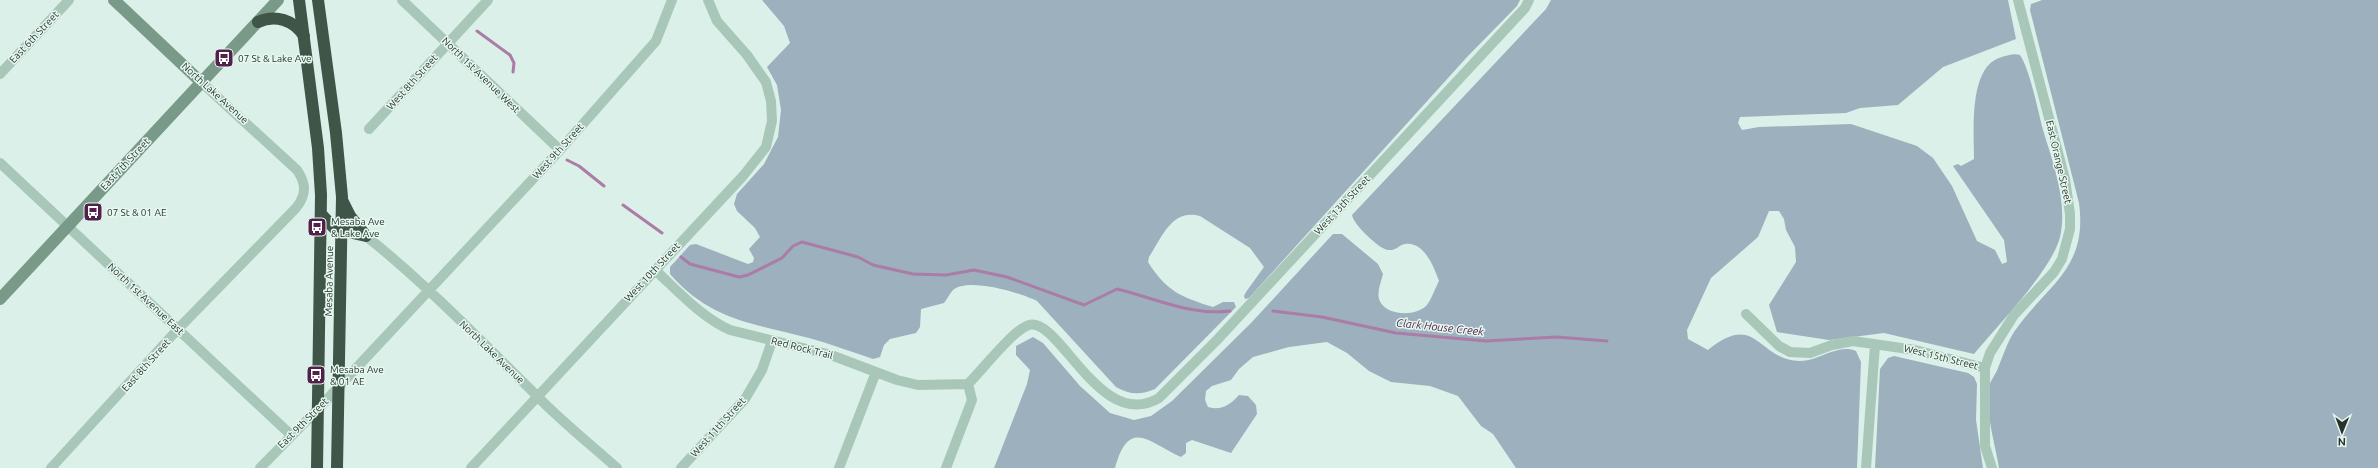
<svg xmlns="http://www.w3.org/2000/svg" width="2378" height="468" font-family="Ubuntu,sans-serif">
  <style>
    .green { fill: #9cb0be }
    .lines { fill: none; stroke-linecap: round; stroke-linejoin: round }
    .stream { stroke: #ab7ca5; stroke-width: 3 }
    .street { stroke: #a8c7b9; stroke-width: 10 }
    .secondary { stroke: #799a88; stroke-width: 12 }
    .highway { stroke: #3f5548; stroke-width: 12 }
    .labels { text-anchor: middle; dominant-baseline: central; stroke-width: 3; stroke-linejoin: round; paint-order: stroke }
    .street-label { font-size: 10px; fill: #27342d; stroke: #e7f8f1 }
    .poi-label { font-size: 10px; fill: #27342d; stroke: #e7f8f1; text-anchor: start }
    .water-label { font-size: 11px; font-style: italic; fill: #53204b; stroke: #e7f8f1 }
  </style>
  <rect width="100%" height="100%" fill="#dbf0e8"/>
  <path class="green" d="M762,0H1520L1517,6L1467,57L1249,298L1245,299L1244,296L1246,292L1264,267L1250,248L1200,216C1172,208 1162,237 1149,257L1148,262C1166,291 1181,297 1213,307L1223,302H1234L1236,307L1155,389C1141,395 1130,395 1116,387L1037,301C1021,293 968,277 953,290C950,293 947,299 944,303L921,309L920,327L916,333L890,339L884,345L880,357L873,359C852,352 831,344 809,338C753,323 711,321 670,274V267L690,245L696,244L748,264L753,262L754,258L749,249L760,237L755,228L737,211L734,204L737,194L764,164L778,137L781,110L777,85L767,67L790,43L784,26Z
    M1551,0H2008L2016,39L1943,67L1898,105L1860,108L1846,113L1740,117L1738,123L1742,130L1759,127L1851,124L1917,146L1933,158L1952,186L1977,241L1995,250L2002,264L2007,262L2004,240L1953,166L1958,164L1961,166L1974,159C1974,132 1968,65 2002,57C2008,55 2014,53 2020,55C2030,70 2038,111 2043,130C2053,163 2068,203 2060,237C2052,270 1997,326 1974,354L1884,333L1829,340L1777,332L1769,305L1796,262L1795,247L1786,230L1784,219L1779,211H1769L1758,237L1711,278L1687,330L1688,339L1708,350C1757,310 1757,360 1800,361C1819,361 1838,343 1856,351L1861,362L1857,468H1516L1493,434L1481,426L1458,396L1430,386L1391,382L1369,371L1347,353L1327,342L1289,347L1253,357L1239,369L1231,380L1212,386L1206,391L1205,400L1208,407C1221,411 1230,405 1239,395L1248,396L1256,405L1257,414L1231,453L1192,440L1186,443V453L1181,457C1150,443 1129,416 1115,468H994L1027,384L1030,370L1016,355V346L1033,337L1043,343L1080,386L1110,413L1134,420L1151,416L1172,401L1251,323L1333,234H1342L1378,264L1383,274C1381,282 1377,291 1379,299C1384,316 1415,317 1426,306C1431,301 1435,288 1439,281C1434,267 1424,241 1405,244C1399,245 1396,251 1388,250C1379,249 1353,224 1352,215L1546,9Z
    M2042,0H2378V468H1999C1995,443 1985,413 1989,387C1990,381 1996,374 1998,368C2003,356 2007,343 2014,332C2047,284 2088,270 2079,203L2030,10L2031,4Z
    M1894,356L1968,373L1974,377L1977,384L1976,420L1983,468H1875L1880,369L1888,358Z"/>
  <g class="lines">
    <path class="stream" d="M477,31L510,55L514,63L513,72
      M567,160L579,166L604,186
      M623,205L662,233
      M681,257L690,264L739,277L748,275L782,258L793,246L802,242L858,257L873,265L913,274L946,275L974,270L1007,277L1084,305L1117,289C1155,298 1190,316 1230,311
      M1273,311L1322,317L1396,333L1486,341L1557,337L1607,341"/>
    <path class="street" d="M402,0L560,150
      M0,74L69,0
      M369,129L488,0
      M0,163L291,435
      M366,236C426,284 481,341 536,395C561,421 590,444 617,468
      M655,270C678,291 701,317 730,330L831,355L897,380L918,385L968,384
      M1746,314L1779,346L1790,352L1810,353L1832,345L1853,341L1915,350L1985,368
      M968,384C983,369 1013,330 1029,325C1060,317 1100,433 1159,398L1217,340L1525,8L1529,0
      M51,468L178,329L296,208C307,194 306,183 297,170L201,82
      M260,468L318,409L560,150L656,41L672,0
      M471,468L743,176L766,147L772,121L771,101L766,82L747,55L717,21L708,0
      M681,468L745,399L762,370L772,341
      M839,468L876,372
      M946,468L972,400L968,384
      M1866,468L1875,345
      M1992,468L1985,446V368L1990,353L2014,315L2054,272L2062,259L2070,229V214L2065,179L2018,0"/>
    <path class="secondary" d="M114,0L201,82
      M0,299L278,0"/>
    <path class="highway" d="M299,0L318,148L321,195L317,468
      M318,0L336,133L342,197L337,468
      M258,22C275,14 294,20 304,36
      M343,202L350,216L366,236
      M322,215L335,229L366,236"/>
  </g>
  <defs>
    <symbol id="bus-square" viewBox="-11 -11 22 22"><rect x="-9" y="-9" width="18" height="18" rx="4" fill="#53204b" stroke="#e7f8f1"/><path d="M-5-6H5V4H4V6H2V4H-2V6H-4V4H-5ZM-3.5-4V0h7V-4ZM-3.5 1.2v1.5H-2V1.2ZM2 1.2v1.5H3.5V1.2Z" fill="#fff"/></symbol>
  </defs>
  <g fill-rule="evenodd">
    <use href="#bus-square" x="213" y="47" width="22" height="22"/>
    <use href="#bus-square" x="82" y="201" width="22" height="22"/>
    <use href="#bus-square" x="306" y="216" width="22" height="22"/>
    <use href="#bus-square" x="305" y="364" width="22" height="22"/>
  </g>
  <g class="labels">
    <g class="street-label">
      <text transform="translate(34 37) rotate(-47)">East 6th Street</text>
      <text transform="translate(481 75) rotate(44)">North 1st Avenue West</text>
      <text transform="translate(412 82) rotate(-48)">West 8th Street</text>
      <text transform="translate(215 93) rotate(42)">North Lake Avenue</text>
      <text transform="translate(558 151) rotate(-48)">West 9th Street</text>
      <text transform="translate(2059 162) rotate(77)">East Orange Street</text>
      <text transform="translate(125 164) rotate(-47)">East 7th Street</text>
      <text transform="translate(1342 205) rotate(-47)">West 13th Street</text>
      <text transform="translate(652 272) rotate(-47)">West 10th Street</text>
      <text transform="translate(329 281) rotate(-89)">Mesaba Avenue</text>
      <text transform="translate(146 299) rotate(43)">North 1st Avenue East</text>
      <text transform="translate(802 348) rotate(14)">Red Rock Trail</text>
      <text transform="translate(492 352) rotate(44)">North Lake Avenue</text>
      <text transform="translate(1941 357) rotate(14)">West 15th Street</text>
      <text transform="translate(146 365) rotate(-48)">East 8th Street</text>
      <text transform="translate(303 423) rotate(-45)">East 9th Street</text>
      <text transform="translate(718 427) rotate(-48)">West 11th Street</text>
    </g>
    <g class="poi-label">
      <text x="238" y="58">07 St &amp; Lake Ave</text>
      <text x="107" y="212">07 St &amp; 01 AE</text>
      <text x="331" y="221">Mesaba Ave<tspan x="331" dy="12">&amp; Lake Ave</tspan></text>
      <text x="330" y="369">Mesaba Ave<tspan x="330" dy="12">&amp; 01 AE</tspan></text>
    </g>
    <g class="water-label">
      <text transform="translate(1440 327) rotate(6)">Clark House Creek</text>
    </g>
  </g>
  <g transform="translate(2342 432) rotate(181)" stroke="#e7f8f1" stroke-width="3" paint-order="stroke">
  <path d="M0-3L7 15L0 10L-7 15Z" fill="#27342d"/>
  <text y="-6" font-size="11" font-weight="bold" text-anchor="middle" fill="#27342d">N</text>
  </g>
</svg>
